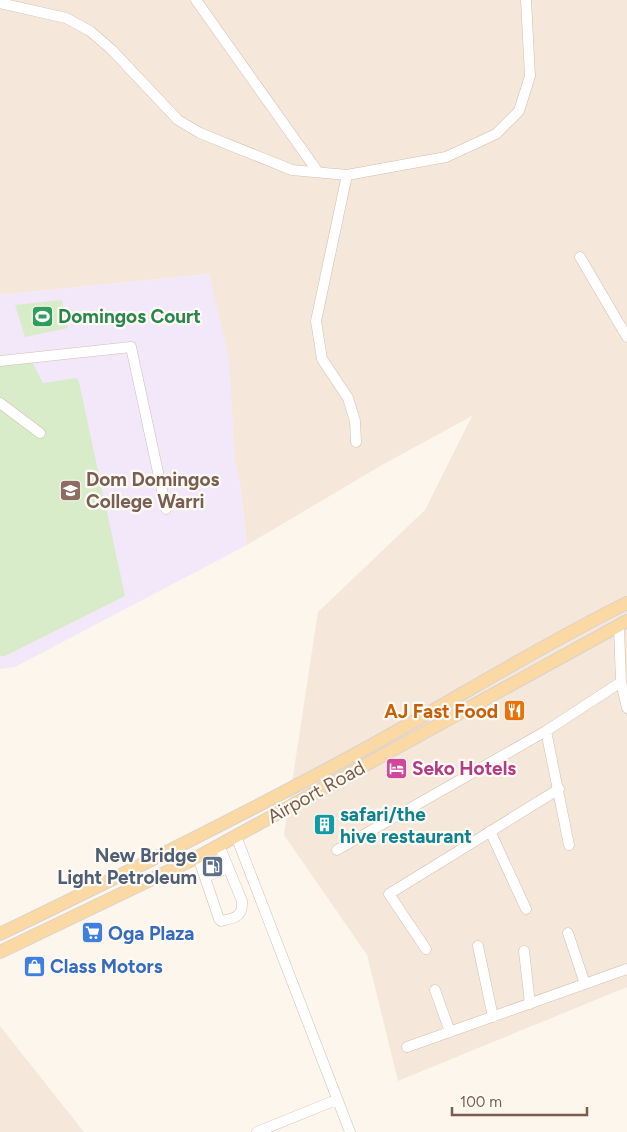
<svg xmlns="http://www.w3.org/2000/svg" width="627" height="1132" font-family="Figtree,sans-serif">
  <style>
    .residential { fill: #f5e8da }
    .education { fill: #f3e8fa }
    .green { fill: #d8ecc9 }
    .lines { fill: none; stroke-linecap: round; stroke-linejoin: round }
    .minor-casing { stroke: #d1beb0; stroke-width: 11 }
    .major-casing { stroke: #dad1cd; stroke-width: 14 }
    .minor { stroke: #fff; stroke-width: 10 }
    .major { stroke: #fbd9a5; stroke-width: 12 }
    .labels { text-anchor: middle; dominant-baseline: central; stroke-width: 4.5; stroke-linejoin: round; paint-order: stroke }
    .leisure-label { font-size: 19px; font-weight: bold; fill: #27864d; stroke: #fffaf3; text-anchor: start }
    .education-label { font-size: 19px; font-weight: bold; fill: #785e54; stroke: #fffaf3; text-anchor: start }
    .food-label { font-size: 19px; font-weight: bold; fill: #c56008; stroke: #fffaf3; text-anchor: end }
    .hotel-label { font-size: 19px; font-weight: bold; fill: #b23c85; stroke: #fffaf3; text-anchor: start }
    .street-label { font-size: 19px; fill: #7a5c4d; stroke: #fffaf3 }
    .culture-label { font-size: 19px; font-weight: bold; fill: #0d838f; stroke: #fffaf3; text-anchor: start }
    .service-label { font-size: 19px; font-weight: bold; fill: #4e5e75; stroke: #fffaf3; text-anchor: end }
    .shop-label { font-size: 19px; font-weight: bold; fill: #366cbe; stroke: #fffaf3; text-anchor: start }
  </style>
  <rect width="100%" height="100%" fill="#fdf6ec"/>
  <path class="residential" d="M0,0H627V987L398,1081L367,955L284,835L318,612L425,510L472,416L382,465L247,545L239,477L235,463L209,274L0,295Z
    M0,1026L84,1132H0Z"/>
  <path class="education" d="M209,274L229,358L235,463L239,477L247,545L15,667L0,669V295Z"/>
  <path class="green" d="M62,300L68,328L25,337L15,305Z
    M32,362L43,383L77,378L79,382L125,596L5,656H0V407L36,436L43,437L0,399V364Z"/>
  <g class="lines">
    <defs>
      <path id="minor" d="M196,0L318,172
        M0,3L66,18L90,31L112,50L178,120L200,133L292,170L347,175L446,157L496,134L519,111L530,76L526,0
        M347,175L316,321L322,359L348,398L355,421L356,442
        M580,257L627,337
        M0,361L131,347L166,509
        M0,403L40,433
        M619,626L621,682L627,708
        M546,731L569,845
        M490,831L526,909
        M236,836L350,1132
        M337,850L546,731L621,682
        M198,857L219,919L221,921C235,918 243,917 242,901L219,845
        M205,877L228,868
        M568,933L585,984
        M478,946L493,1017
        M426,949L389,894L559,789
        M524,951L530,1004
        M435,990L450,1032
        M407,1047L627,969
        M257,1132L336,1100"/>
      <path id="major" d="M0,934C118,877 235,819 350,757C443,707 532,650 627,603
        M0,952L198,857L627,621"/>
    </defs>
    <use href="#minor" class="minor-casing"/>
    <use href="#major" class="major-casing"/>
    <use href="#minor" class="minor"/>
    <use href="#major" class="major"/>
  </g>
  <defs>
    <symbol id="stadium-square" viewBox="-11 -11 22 22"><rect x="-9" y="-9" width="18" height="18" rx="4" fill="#2e9e5b" stroke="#fffaf3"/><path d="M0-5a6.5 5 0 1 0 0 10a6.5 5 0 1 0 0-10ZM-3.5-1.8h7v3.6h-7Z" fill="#fff"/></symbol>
    <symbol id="university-square" viewBox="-11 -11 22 22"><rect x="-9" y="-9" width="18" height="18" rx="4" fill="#8d6e63" stroke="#fffaf3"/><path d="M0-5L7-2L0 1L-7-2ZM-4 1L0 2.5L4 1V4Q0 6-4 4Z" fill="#fff"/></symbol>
    <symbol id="restaurant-square" viewBox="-11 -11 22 22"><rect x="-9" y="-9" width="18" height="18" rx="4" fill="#e8710a" stroke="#fffaf3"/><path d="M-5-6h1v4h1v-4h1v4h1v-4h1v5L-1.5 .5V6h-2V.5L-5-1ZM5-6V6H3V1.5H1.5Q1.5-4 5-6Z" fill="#fff"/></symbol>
    <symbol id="hotel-square" viewBox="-11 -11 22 22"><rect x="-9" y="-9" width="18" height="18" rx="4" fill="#d1479c" stroke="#fffaf3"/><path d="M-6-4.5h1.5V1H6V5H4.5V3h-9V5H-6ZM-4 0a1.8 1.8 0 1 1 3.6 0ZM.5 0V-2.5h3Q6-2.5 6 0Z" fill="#fff"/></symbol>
    <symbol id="building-square" viewBox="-11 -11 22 22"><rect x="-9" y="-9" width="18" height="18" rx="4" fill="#0f9aa8" stroke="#fffaf3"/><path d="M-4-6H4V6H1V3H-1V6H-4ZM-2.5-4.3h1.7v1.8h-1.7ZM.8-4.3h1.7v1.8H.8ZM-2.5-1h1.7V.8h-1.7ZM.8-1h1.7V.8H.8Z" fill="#fff"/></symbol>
    <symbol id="fuel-square" viewBox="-11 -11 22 22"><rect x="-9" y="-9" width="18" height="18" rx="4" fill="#5c6f8a" stroke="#fffaf3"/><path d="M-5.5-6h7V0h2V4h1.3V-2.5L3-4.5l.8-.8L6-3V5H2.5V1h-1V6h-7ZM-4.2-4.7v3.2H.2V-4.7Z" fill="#fff"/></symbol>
    <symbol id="supermarket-square" viewBox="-11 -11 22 22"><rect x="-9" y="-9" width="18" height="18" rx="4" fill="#3f7fe0" stroke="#fffaf3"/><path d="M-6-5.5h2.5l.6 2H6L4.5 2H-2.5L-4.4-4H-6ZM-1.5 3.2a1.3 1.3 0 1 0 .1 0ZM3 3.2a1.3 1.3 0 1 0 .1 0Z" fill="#fff"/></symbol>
    <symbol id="shop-square" viewBox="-11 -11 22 22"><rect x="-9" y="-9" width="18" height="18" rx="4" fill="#3f7fe0" stroke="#fffaf3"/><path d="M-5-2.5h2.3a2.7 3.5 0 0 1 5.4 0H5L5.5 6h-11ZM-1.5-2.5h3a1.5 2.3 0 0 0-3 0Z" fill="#fff"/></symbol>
  </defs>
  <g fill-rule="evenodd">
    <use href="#stadium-square" x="30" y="304" width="25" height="25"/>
    <use href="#university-square" x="58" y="478" width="25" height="25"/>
    <use href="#restaurant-square" x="502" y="698" width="25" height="25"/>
    <use href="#hotel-square" x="384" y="756" width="25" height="25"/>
    <use href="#building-square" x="312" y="812" width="25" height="25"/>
    <use href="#fuel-square" x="200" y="854" width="25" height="25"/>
    <use href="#supermarket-square" x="80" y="920" width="25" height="25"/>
    <use href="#shop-square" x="22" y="954" width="25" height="25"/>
  </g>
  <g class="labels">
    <g class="leisure-label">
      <text x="58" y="316">Domingos Court</text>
    </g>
    <g class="education-label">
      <text x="86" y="479">Dom Domingos<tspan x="86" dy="22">College Warri</tspan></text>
    </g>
    <g class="food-label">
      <text x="498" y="711">AJ Fast Food</text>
    </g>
    <g class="hotel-label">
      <text x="412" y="768">Seko Hotels</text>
    </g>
    <g class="street-label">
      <text transform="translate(316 792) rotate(-29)">Airport Road</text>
    </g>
    <g class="culture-label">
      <text x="340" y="814">safari/the<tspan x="340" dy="22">hive restaurant</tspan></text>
    </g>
    <g class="service-label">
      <text x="197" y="855">New Bridge<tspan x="197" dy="22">Light Petroleum</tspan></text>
    </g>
    <g class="shop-label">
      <text x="108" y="933">Oga Plaza</text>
      <text x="50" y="966">Class Motors</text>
    </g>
  </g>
  <path d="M452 1107v8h135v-8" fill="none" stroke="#7a5c4d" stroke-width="2.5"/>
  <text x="460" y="1107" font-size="15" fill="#7a5c4d" stroke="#fffaf3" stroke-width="4" paint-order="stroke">100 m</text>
</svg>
